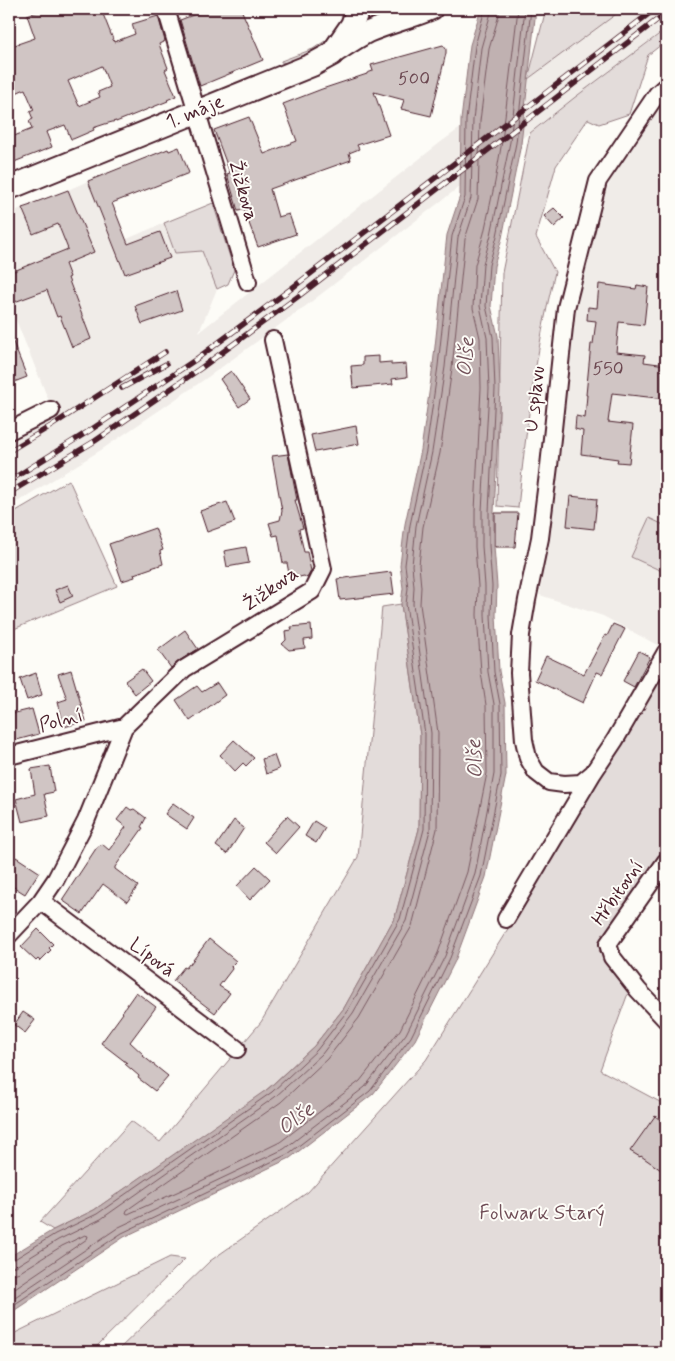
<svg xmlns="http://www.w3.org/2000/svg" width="675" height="1361" font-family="Mynerve,sans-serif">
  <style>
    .built { fill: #f0ece8 }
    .green { fill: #e3dcda; stroke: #967e82 }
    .water { fill: #c0b1b1; stroke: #91777b }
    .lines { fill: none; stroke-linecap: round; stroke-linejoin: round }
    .shore { stroke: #795961; stroke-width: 1 }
    .building { fill: #d0c5c4; stroke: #4a1f2b; fill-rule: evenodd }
    .minor-casing { stroke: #4a1f2b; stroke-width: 20 }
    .tertiary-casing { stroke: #4a1f2b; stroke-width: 24 }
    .secondary-casing { stroke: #4a1f2b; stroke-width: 26 }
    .minor { stroke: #fdfcf7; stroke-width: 16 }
    .tertiary { stroke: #fdfcf7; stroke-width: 20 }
    .secondary { stroke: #fdfcf7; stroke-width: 22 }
    .rail-casing { stroke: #4a1f2b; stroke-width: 5.5 }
    .rail { stroke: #fdfcf7; stroke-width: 4; stroke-dasharray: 11; stroke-linecap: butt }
    .labels { text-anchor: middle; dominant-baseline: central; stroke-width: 4; stroke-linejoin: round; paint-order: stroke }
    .number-label { font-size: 18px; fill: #6c4851 }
    .street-label { font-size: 20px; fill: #4a1f2b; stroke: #fdfcf7 }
    .park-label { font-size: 20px; fill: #704e57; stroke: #fdfcf7 }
    .water-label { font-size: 21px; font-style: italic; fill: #73525a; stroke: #fdfcf7 }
  </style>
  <rect width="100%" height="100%" fill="#fdfcf7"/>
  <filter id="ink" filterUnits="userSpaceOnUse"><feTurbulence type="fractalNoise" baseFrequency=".02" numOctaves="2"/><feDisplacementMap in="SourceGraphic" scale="10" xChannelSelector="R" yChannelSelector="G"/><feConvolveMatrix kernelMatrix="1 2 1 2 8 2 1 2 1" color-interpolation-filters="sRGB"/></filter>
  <g filter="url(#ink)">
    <path class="built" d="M623,9H666V28L574,98L307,305L208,377L101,450L9,507V437L53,411L9,303V213L22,208L33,234L57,224L62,235L70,232L83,226L68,190L88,181L113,245L164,223L175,253L202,251L217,289L199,332L441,142L528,79Z
      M666,92V636L661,647L603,616L540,595L569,331L597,212L626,146Z"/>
    <path class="green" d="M546,9H623L528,79Z
      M666,29V41L648,55L629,114L599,124L588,119L556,166L536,237L555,272C536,349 526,429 518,508L497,506L502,273L530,133L574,98Z
      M331,37C319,49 299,66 281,62V61L313,49Z
      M213,203L234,270L228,284L217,289L202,251L175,253L164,223Z
      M69,480L117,586L9,631V515Z
      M649,518L666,526V573L631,557Z
      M401,604L420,735L419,829L395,917L344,1008L314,1046L262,1094L94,1210L53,1230L40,1222L131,1121L160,1142L261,1022L358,857L382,607Z
      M666,661V853L636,898L599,951L634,987L627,996L600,1070L660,1102L662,1107L666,1110V1352H116L210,1261L308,1192L426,1060L514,919Z
      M170,1257L185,1259L91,1352H9V1336Z"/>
    <path class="water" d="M481,9H536L521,144L502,238L494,266L491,306L498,336L500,389L494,512V546L497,586L496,615L499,671L505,703L506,775L486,877L455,961L415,1040L373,1094L290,1158L124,1237L9,1314V1257L53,1230L94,1210L269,1088L314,1046L344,1008L395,917L419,829L420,735L401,604L403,588L400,565L405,524L421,450L433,365L447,235L460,196L461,120L470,45Z"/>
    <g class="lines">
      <path class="shore" d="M499,9V15L489,49L480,121L478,199L465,239L452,368L440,453L423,527L419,565L421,587L420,604L438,733L437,829L412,926L359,1018L327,1059L281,1102L127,1210L126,1213L128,1214L197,1183L280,1142L360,1081L400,1030L438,953L467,872L487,773L486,705L481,672L477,615L478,586L475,547V511L481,388L480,338L473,308L475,265L484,233L495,182L502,141L518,9
        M9,1261L13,1260L55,1234L97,1214L272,1092L317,1050L348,1010L400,919L424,829L425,734L406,604L408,588L405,565L410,525L426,451L438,366L452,236L465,197L466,120L475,46L485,9
        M9,1267L16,1266L58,1240L101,1219L275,1097L322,1054L353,1013L406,921L430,830L431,733L413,604L414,587L412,565L416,526L432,452L445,367L458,237L471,198L473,120L481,48L492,9
        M9,1275L20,1272L62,1246L85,1235L88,1236L87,1239L9,1292
        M9,1301L119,1227L284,1149L365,1087L406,1034L445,956L475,874L494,774V704L488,672L485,615V586L482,546V511L489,389L487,338L480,306L483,264L491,235L510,142L525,9
        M9,1308L122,1233L288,1154L370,1091L411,1037L450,958L481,876L501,775L500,704L494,672L491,615L492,586L489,546V512L495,389L493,337L486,306L489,265L497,236L516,143L531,9"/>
    </g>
    <path class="building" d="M45,9H101L114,42L135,34L132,24L158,16L165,41L159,44L168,68L165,70L176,96L167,100L168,101L116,122V121L105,124L93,128L94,130L73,139H71L65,125L46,132L52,147L9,164V138L32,129L29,121L33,119L30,112L34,110L25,89L9,96V47L35,38L27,15ZM102,66L110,87L98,92L100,97L79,106L68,81Z
      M209,9H241L263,60L200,86L180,20Z
      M443,45L446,49V53L431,116L401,109L404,100L374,92L389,135L357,145L359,149L349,153L351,160L270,189L278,217L289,214L296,234L258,247L244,210L238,211L227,174L230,173L214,130L249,117L264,154L297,141L283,104L322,89L367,74V73L373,71L371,65Z
      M179,147L189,173L112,203L128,244L160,232L170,258L125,274L88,181L168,149L169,151Z
      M68,190L94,252L65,264L70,277L68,278L91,339L72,347L60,316L57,317L47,290L9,304V273L68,249L58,224L33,234L22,208L31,205V204Z
      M554,208L564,218L554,227L544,216Z
      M599,284L636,289L637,285L648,287L644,325L619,322L616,352L645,355L644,362L666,365V399L612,393L608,422L633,425L629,463L617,462L618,459L581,454L583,431L575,429L576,416L585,418L587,395H586L591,344H593L596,321L587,320L588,307L597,308Z
      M176,291L182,310L142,324L135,306Z
      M9,332L27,377L9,384Z
      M379,356V363L391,362V365L406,364L407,377L392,379L393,384L353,388L351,366L363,365V357Z
      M231,371L250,399L239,407L220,379Z
      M356,426L359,444L315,452L311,435Z
      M288,454L297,500H295L303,528L299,529L304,552H307L311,571L307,578L304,576L290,579L287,563H283L278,535L273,536L269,523L280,520L282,511L272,456Z
      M570,496L597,499L594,529L567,526Z
      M227,502L235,522L207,532L200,511Z
      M495,513H518L515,547H495Z
      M155,528L163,550L160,551L163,564L134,574L135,577L122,581L109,544Z
      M246,547L249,563L227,567L224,551Z
      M391,572L394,594L340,600L337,579Z
      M68,585L73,596L60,602L55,590Z
      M613,624L625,629L602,674L597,672L583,703L535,680L546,656L584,674L605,635L607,636Z
      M311,625L312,639L304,640L305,648L289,650L282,644L286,640L285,631L292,630L291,627Z
      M185,630L198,649L179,661L171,668L158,650Z
      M639,651L650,657L634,687L623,681Z
      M142,669L151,681L135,694L125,681Z
      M71,670L86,721L64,727L58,702L67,699L58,674Z
      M36,673L42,695L27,700L20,679Z
      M217,683L225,695L190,721L176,700L197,686L202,692Z
      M32,709L39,734L9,742V719L12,718L11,714Z
      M234,740L254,758L246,766L243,763L235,771L220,755Z
      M274,755L279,769L266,774L262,759Z
      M50,766L54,792L44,794L49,816L22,822L16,799L35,794L31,769Z
      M173,803L194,818L187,829L165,814Z
      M127,807L131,810L134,809L146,818L141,827L143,828L115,867V869L138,886L127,902L103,884L82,914L62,900L97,847L102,844L109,850L126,827L117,820Z
      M287,816L299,827L276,853L264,842Z
      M234,820L244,828L227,854L216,846Z
      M314,821L325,828L316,843L305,836Z
      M16,857L39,872L25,894L9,884V869Z
      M256,866L270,879L250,900L237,886Z
      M38,929L53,944L49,948L51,950L40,961L38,959L36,961L21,947Z
      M209,939L236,961L231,966L232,969L219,986L230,993L215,1013L173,981L184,967L186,968L189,964H190Z
      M136,992L156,1007L130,1042L144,1055L143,1056L168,1076L155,1091L138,1078L139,1076L125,1064L127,1063L101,1043L123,1013L122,1012Z
      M23,1012L35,1020L25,1033L14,1025Z
      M655,1116L666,1124V1164L661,1170L641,1156L640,1157L630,1151Z"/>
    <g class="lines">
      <defs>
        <path id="minor" d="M166,9L248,282
          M9,431L51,410
          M9,756L124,727
          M593,773L581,783L564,784L549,782L536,772L528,758L524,740L519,673L521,635L527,600L540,538L549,466L566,308L598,181L657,94L666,86
          M666,861L608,944L612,957L638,990L666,1020
          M41,901L237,1049
          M506,919L593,773L615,740L666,652
          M9,935L41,901L56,879L86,821L124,727L184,669L312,591L323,569L273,340"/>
        <path id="tertiary" d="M334,53C345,46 356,38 368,32C389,23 411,18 432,9"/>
        <path id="secondary" d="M9,188L312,65L332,54L352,25L358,9"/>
      </defs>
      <use href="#minor" class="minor-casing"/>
      <use href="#tertiary" class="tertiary-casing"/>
      <use href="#secondary" class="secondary-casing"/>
      <use href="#minor" class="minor"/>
      <use href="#tertiary" class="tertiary"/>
      <use href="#secondary" class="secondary"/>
      <defs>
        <path id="rail" d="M122,388L166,364
          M9,451L51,426L165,352
          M9,481L89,431L195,360L292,288L655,9
          M9,493L95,441L201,368L300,295L666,13"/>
      </defs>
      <use href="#rail" class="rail-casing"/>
      <use href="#rail" class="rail"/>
    </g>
  </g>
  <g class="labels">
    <g class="number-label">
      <text x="414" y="79">500</text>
      <text x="608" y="369">550</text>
    </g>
    <g class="street-label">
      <text transform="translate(195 112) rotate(-22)">1. máje</text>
      <text transform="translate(243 191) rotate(74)">Žižkova</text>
      <text transform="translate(535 399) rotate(-84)">U splavu</text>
      <text transform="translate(271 589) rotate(-35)">Žižkova</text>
      <text transform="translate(61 721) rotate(-14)">Polní</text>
      <text transform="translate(618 893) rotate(-55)">Hřbitovní</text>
      <text transform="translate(152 958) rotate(37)">Lípová</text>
    </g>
    <g class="park-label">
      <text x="542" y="1213">Folwark Starý</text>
    </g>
    <g class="water-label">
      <text transform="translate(466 357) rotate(-86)">Olše</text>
      <text transform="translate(475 759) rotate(-93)">Olše</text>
      <text transform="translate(296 1119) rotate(-37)">Olše</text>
    </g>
  </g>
  <rect width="675" height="1361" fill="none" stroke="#fdfcf7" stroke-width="30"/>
  <rect x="15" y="15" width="645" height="1331" fill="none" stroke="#4a1f2b" stroke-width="2" filter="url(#ink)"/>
</svg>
